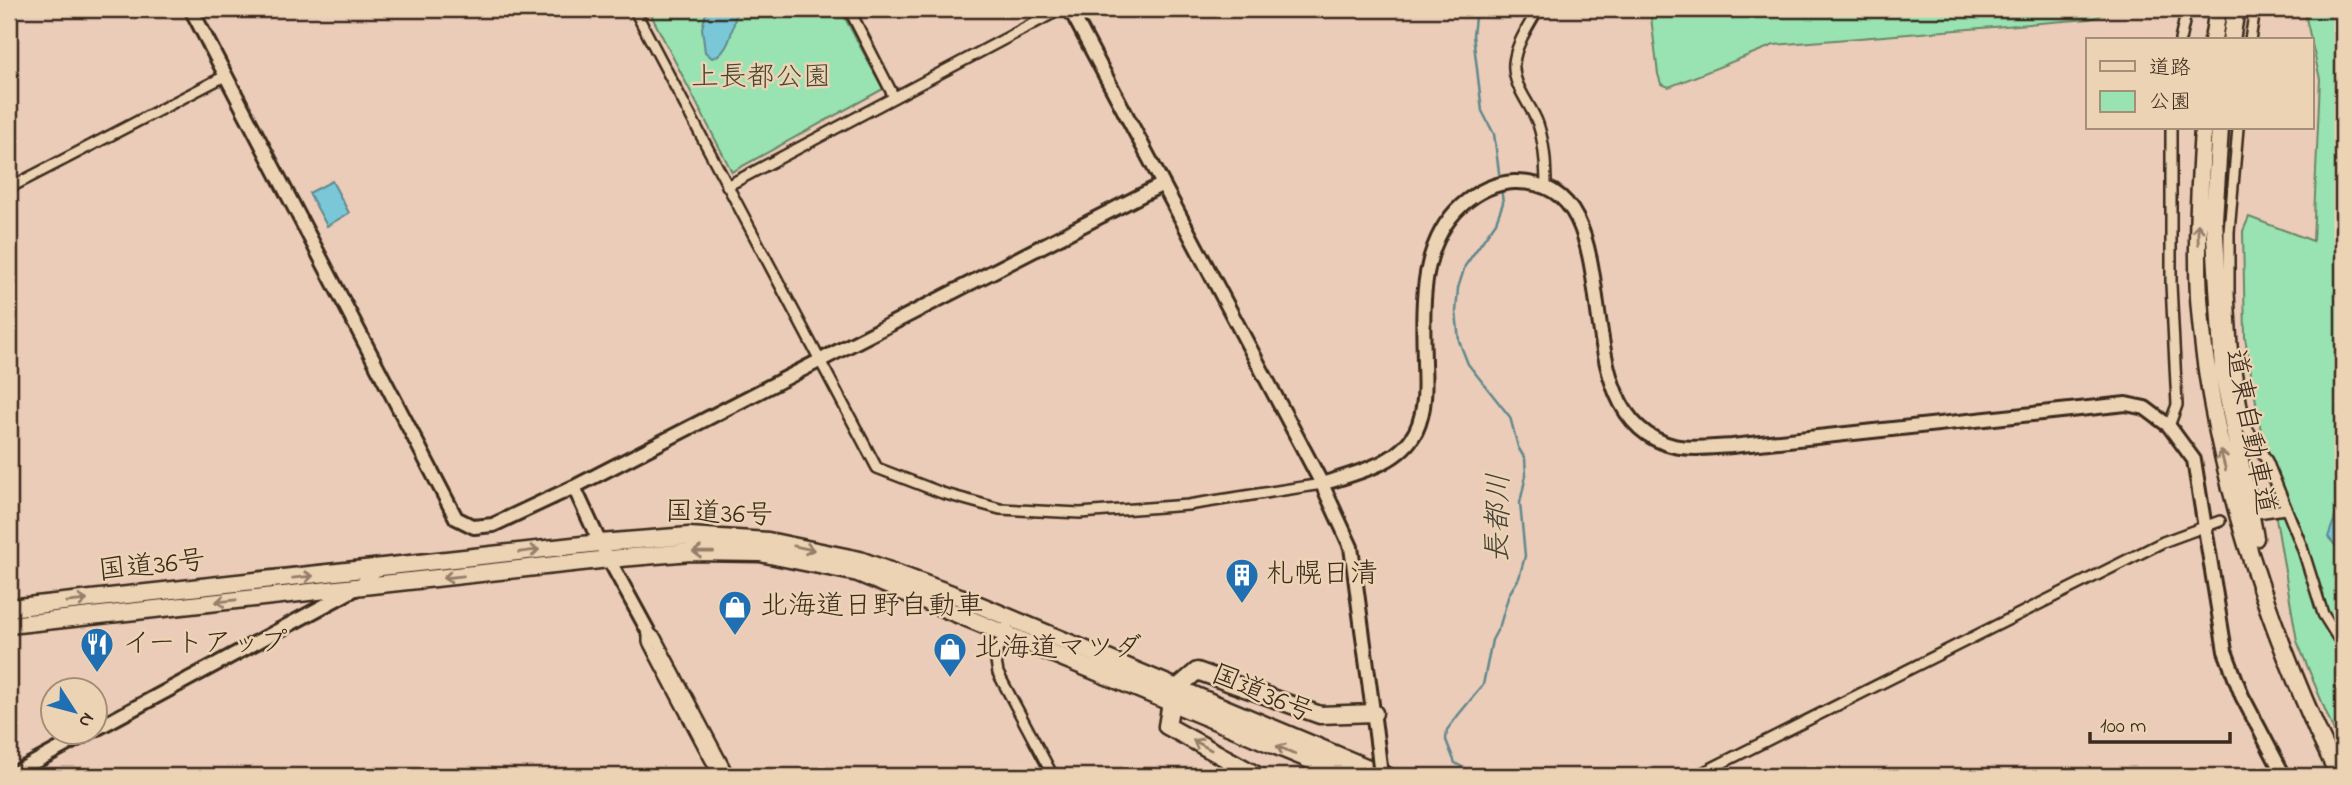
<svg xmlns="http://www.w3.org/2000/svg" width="2352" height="785" font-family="'Indie Flower','Klee One',sans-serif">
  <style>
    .green { fill: #99e3b2; stroke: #6a8668; stroke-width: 2 }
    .water { fill: #79c7d7; stroke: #60888d; stroke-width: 2 }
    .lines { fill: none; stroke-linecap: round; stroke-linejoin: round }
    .stream { stroke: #60888d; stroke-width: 2.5 }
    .street-casing { stroke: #3b2a1e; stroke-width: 14 }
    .secondary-casing { stroke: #3b2a1e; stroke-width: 18 }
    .highway-casing { stroke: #3b2a1e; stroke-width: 21 }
    .street { stroke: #ecd3b4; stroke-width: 9 }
    .secondary { stroke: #ecd3b4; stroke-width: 12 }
    .highway { stroke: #ecd3b4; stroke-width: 16 }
    .secondary-bridge-casing { stroke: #3b2a1e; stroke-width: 18; stroke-linecap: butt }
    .highway-bridge-casing { stroke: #3b2a1e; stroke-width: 21; stroke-linecap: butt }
    .secondary-bridge { stroke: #ecd3b4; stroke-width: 12 }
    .highway-bridge { stroke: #ecd3b4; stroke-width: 16 }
    .oneway { stroke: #947e69 }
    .labels { text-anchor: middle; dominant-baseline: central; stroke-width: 5; stroke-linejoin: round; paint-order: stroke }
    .park-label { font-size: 28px; fill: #494634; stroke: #ecd3b4 }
    .street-label { font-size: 28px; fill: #3b2a1e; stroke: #ecd3b4 }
    .poi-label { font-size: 28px; fill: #3b2a1e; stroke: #ecd3b4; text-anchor: start }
    .water-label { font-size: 30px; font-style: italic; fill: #44423a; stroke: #ecd3b4 }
  </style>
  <rect width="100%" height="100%" fill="#ebccb8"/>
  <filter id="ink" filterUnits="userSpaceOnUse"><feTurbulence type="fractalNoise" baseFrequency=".0143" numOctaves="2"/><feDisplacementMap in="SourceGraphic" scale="14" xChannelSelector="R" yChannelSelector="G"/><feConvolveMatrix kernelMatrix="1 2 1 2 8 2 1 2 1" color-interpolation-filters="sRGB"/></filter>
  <g filter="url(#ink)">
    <path class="green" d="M648,9H840L883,89L732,172Z
      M1650,9H2103L2100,16L2089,19L1774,45L1669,87L1661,84L1658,74Z
      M2304,9H2343V738L2337,739L2297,641L2245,338L2243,231L2249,217L2313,241L2320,79Z"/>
    <path class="water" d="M707,9H737C733,24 731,54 712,58L705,52L702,28Z
      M332,181L349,213L327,226L309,193Z
      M2343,495V589L2339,568L2341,552L2328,537Z"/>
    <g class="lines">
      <path class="stream" d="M1476,9L1473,35L1482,111L1494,134L1500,180
        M1478,776L1455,763L1446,740L1447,730L1459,714L1483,685L1492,640L1500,625L1509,594L1519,578L1525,556L1520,503L1526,475L1525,459L1518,447L1510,417L1468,364L1459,341L1456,312L1458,288L1465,266L1496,222L1503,203L1501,187"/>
      <defs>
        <path id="street" d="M634,9L877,468L942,493L1000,509L1080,513L1188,505L1322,484
          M849,9L894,97
          M1538,9C1529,26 1516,43 1514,63C1512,86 1531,104 1538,124C1545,145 1546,166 1546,189
          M2180,40L2187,9
          M2250,40L2255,9
          M2238,128L2229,232V293L2232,346L2245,425L2267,461L2302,547L2323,614L2343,646
          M727,186L1061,9
          M9,188L225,76
          M2169,426L2177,405L2171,284V128
          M2257,513L2285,509
          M1010,619L995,656L998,673L1053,776
          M648,631L656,638L729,776
          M648,631V642L719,776
          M1696,776L2163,542L2220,521"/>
        <path id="secondary" d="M191,9L456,518L474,527L493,525L574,487L1163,184
          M1070,9L1322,484L1351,547L1378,749
          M1322,484C1354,473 1399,465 1416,431C1426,410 1425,385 1424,363C1423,309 1418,245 1462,205C1477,192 1494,183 1514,182C1644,179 1551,416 1674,446C1693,450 1713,447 1732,446L2126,404L2145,408L2169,426L2194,460L2225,651L2242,696L2284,776
          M574,487L600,543L648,631
          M94,730L357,588L377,569
          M9,776L90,732"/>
        <path id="highway" d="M2213,40L2218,9
          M2231,40L2236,9
          M2203,128C2200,184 2196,241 2199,298C2210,450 2257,594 2318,732
          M2220,128L2214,219L2223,371L2255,538
          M9,608L600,543L689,536L768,541L860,560L960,597L1387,776
          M9,625L609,559L691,552L760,553L858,573L1349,776
          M1177,688L1197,671L1320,715L1374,713
          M1171,702L1167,726L1258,776"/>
      </defs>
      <use href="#street" class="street-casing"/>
      <use href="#secondary" class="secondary-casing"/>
      <use href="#highway" class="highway-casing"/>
      <use href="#street" class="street"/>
      <use href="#secondary" class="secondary"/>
      <use href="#highway" class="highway"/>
      <defs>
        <path id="secondary-bridge" d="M1378,749L1381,776"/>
        <path id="highway-bridge" d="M2318,732L2339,776"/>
      </defs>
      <use href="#secondary-bridge" class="secondary-bridge-casing"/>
      <use href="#highway-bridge" class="highway-bridge-casing"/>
      <use href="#secondary-bridge" class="secondary-bridge"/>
      <use href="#highway-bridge" class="highway-bridge"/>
    </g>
    <defs><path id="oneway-shaft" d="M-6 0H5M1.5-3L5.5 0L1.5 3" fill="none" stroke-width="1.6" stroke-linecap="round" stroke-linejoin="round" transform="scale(1.75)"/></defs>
    <g class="oneway">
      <use href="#oneway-shaft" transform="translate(2198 234) rotate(-91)"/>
      <use href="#oneway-shaft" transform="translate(2223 460) rotate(-105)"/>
      <use href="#oneway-shaft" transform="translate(804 548) rotate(12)"/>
      <use href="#oneway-shaft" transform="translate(529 551) rotate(-7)"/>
      <use href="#oneway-shaft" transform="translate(703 552) rotate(-179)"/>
      <use href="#oneway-shaft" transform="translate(303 577) rotate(-6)"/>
      <use href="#oneway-shaft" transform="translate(453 577) rotate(174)"/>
      <use href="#oneway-shaft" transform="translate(77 601) rotate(-6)"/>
      <use href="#oneway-shaft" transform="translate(226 601) rotate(174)"/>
      <use href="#oneway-shaft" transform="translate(1202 745) rotate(-151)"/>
      <use href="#oneway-shaft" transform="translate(1286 750) rotate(-157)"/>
    </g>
  </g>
  <defs>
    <symbol id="building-pin" viewBox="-11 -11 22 30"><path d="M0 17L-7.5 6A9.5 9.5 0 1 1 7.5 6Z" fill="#1f6fb2" stroke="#ecd3b4"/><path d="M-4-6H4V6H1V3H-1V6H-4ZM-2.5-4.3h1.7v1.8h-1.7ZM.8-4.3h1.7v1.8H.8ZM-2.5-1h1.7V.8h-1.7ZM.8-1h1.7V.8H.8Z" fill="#fff"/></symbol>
    <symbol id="shop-pin" viewBox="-11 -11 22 30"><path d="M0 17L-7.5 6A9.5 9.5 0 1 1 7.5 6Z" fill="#1f6fb2" stroke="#ecd3b4"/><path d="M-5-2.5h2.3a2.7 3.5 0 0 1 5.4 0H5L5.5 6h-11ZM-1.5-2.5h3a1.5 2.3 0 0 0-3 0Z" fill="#fff"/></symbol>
    <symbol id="restaurant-pin" viewBox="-11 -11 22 30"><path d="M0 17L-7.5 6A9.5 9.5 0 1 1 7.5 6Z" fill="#1f6fb2" stroke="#ecd3b4"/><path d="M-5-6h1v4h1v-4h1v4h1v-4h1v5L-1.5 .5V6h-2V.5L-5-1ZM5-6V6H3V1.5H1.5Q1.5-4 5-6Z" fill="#fff"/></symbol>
  </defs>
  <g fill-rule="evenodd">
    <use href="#building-pin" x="1223" y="556" width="38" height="52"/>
    <use href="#shop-pin" x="716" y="588" width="38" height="52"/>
    <use href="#restaurant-pin" x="78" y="625" width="38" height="52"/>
    <use href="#shop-pin" x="931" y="630" width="38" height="52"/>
  </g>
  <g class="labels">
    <g class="park-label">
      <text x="761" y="78">上長都公園</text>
    </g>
    <g class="street-label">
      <text transform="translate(2249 432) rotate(79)">道東自動車道</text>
      <text transform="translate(719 515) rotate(2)">国道36号</text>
      <text transform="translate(152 567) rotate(-6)">国道36号</text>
      <text transform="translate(1262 695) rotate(23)">国道36号</text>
    </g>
    <g class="poi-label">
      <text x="1266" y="575">札幌日清</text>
      <text x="760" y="607">北海道日野自動車</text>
      <text x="122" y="644">イートアップ</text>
      <text x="974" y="649">北海道マツダ</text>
    </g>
    <g class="water-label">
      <text transform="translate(1500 518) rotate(-89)">長都川</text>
    </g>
  </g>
  <rect width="2352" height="785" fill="none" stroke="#ecd3b4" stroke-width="35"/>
  <rect x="18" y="18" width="2317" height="750" fill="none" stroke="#3b2a1e" stroke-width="2.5" filter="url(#ink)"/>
  <rect x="2086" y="38" width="228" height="91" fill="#ecd3b4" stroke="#a58f78" stroke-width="2"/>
  <rect x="2100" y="61" width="35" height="10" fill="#ecd3b4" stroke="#a58f78" stroke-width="2"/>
  <text x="2149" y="74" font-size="21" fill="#3b2a1e">道路</text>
  <rect x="2100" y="91" width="35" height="21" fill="#99e3b2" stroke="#a58f78" stroke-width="2"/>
  <text x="2149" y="108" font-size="21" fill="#3b2a1e">公園</text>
  <g transform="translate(74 711) rotate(126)"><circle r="33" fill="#ecd3b4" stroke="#a58f78" stroke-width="2"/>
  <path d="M0-5L12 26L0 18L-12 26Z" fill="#1f6fb2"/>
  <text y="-10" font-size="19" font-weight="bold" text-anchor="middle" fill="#3b2a1e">N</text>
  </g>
  <path d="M2090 732v10h140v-10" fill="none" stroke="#3b2a1e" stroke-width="3.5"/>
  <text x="2100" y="732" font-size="21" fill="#3b2a1e" stroke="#ecd3b4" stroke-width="5" paint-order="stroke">100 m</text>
</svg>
